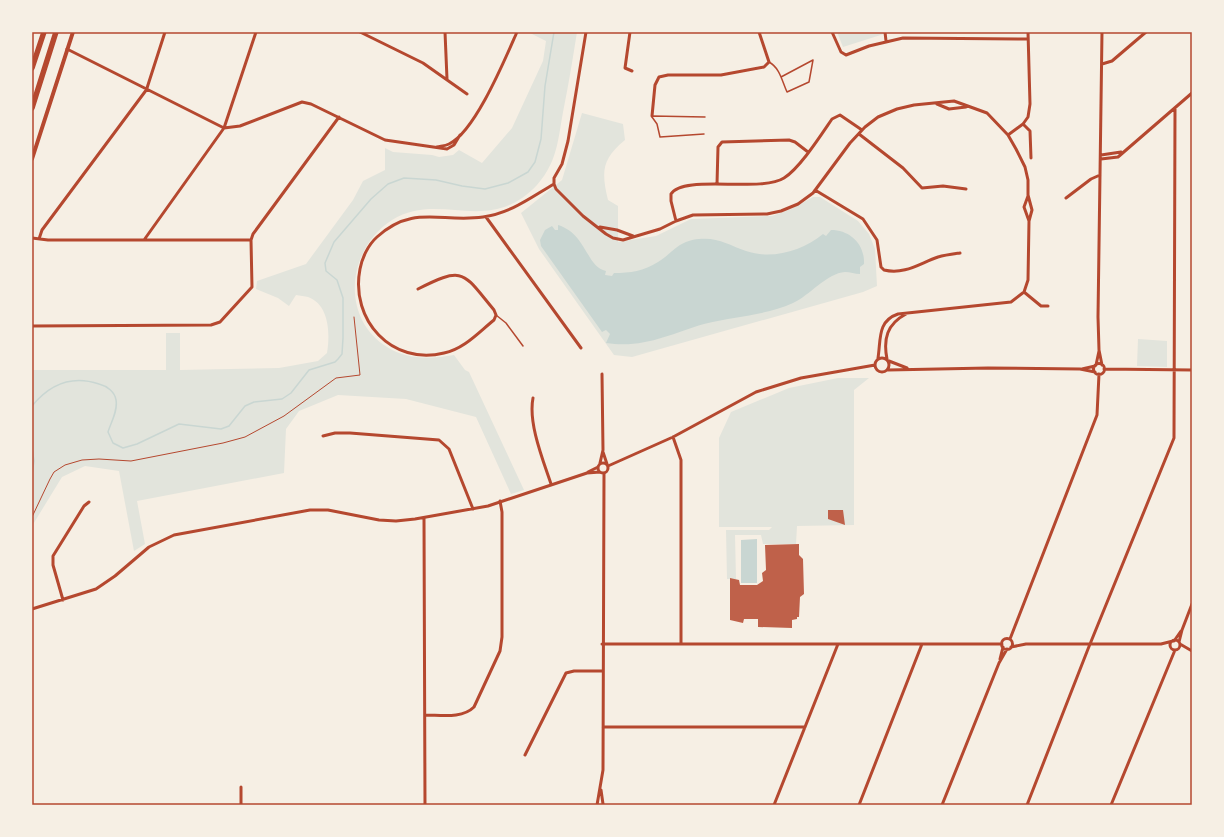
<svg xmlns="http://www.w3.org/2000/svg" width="1224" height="837" font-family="Figtree,sans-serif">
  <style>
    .green { fill: #e2e4dc }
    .water { fill: #c9d6d2 }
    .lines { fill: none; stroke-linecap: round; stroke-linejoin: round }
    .stream { stroke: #c9d6d2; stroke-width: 1.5 }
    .building { fill: #bf614a }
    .path { stroke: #b5482f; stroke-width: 1 }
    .service { stroke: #b5482f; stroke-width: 1.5 }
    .minor { stroke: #b5482f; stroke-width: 3 }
    .secondary { stroke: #b5482f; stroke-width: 4 }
    .motorway { stroke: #b5482f; stroke-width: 5.5 }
    .neatline { fill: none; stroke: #b5482f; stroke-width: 1.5 }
  </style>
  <rect width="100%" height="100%" fill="#f6efe4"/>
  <path class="green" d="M528,32H577C573,57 569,82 564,107C558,136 559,160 537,185C488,237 440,190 392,220C348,248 339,317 387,347C407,360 431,359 454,355L465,370L469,372L524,490L511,494L476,417L406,399L338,395L299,411L286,429L284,473L137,501L145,544L134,551L119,471L85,466L62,477L32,526V370H166V333H180V370L279,368L318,361L327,353C330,335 330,305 308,297C305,296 300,296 296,295L289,306L278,298L256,289L257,281L306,264L353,200L363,181L385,170V148L393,152L432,155L439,157L453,155L459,150L482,163L512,128L543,61L546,41Z
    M837,32H887V33L843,47Z
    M582,113L623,124L625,140C602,159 601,171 608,200L618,206V242L656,236L691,219L772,216L791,209L813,197H820L858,221L869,234L875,249L877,286L863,292L632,357L614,355L539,249L521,213L562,180Z
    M1138,339L1167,341V367L1137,366Z
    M838,378H869L854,390V525L797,526L796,544H763L761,535H735L736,579H727L726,530H769L772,527H719V438L731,412L789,388Z"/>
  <path class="water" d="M558,225C587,234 586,267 606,271L605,275L612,276L614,273C630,273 644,271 658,262C674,252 678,241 699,239C718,237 729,245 746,251C772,260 802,251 823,234L826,236L831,230C850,230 865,244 864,264L860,267V274C855,274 850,272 845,272C827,273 809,296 793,303C764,316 734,316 704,324C670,334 643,349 606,343L610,334L606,330L602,332L541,246L540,240L545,230L552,226L555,230H558Z
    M757,539V583H741V540Z"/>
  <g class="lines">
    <path class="stream" d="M32,406C50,384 72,375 99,384C107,386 115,392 116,400C118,411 111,422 108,432L113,443L123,448L137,444L179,424L221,429L229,426L245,406L254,402L282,399L291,393L309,370L335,362L338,359L342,354L343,338V298L337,280L326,271L325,263L334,242L371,199L388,184L404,178L436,180L462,186L485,189L508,183L528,172L535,162L541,139L545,86L554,32
      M32,449L34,461L32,474"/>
  </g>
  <path class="building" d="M828,510H843L845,525L828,519Z
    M799,544V555L803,559L804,594L800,597L799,617H797V619L792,620V628L758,627V619H744L743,623L730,620V578L739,580L740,585H757L763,581L762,573L766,570L765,545Z"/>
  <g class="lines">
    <path class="path" d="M32,517L50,479L54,472L65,465L82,460L99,459L131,461L223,443L245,437L284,416L336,378L360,375L354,317"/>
    <path class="service" d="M769,62C780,68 782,81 787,92L809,82L813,60L781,77
      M652,116L705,117
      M652,117L657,124L660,137L704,134
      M496,315L506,323L523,346"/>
    <path class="minor" d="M360,32L423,63L467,94
      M445,32L447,79
      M586,32L568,141L562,164L554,178V184L556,189L583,216L606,234L613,238L623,240L660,229L676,221L693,215L767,214L781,211L798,204L813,193L850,143L865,127L878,117L897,109L914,105L954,101L987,113L1008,135L1016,149L1025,167L1028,180V195L1032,210L1029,221
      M630,32L625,68L632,71
      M832,32L841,52L846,55L869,46L903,38L1028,39
      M885,32L886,41
      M1102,32L1098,317L1099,350L1102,365
      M67,49L224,128L240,126L302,102L311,104L385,140L447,149L454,145L460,135
      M1102,64L1112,61L1146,32
      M147,88L165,32
      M937,104L949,109L966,107
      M652,116L655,85L659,77L668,75H721L764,67L769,62L759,32
      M1023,124L1030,131L1031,158
      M859,134L903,168L922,188L943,186L966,189
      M1008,135L1023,124L1028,117L1030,104L1028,32
      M437,147C441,146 445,146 449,144C475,132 505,59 517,32
      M1101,155L1121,152
      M1101,159L1118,157L1192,93
      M717,184L718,147L722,142L789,140L795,142L808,152
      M815,190L863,219L877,240L881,267L884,270C905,275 920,263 938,257C945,255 953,254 960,253
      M1066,198L1091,179L1100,175
      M486,217L581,348
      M676,221L671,201V194C683,174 760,193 784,178C800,168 821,135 832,119L840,115L862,130
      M600,227L617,230L633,236
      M32,238L48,240H251
      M39,239L42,230L147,89
      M144,240L224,128L256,32
      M418,289C465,265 463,273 494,310L496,315L494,320C479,332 464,349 444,353C392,366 350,320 360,269C362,258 368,245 377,237C413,204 441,223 483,217C511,213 530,198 554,184
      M1024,292L1041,306H1048
      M32,326L211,325L220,322L252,287L251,240L253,234L339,117
      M875 365a7 7 0 1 1 14 0a7 7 0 1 1-14 0Z
      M878,358C881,340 877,321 898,314L1011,302L1024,292L1028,280L1029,221L1024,207L1028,196
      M887,359C883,339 887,324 906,314
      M889,361L907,368
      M1093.5 369a5.5 5.5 0 1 1 11 0a5.5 5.5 0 1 1-11 0Z
      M1096,365L1099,351
      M1082,369L1095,366
      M1104,369L1192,370
      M888,370L988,368L1080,369L1095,372
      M533,398C528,423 543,460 551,484
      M323,436L335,433H350L439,440L449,449L473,509
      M673,437L681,460V644
      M603,452L607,464
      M598 468a5 5 0 1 1 10 0a5 5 0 1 1-10 0Z
      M600,463L603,450L602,374
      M608,466L673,437L756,392L801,378L875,365
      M588,472L598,467
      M424,518L425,805
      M63,600L53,565V556L84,506L89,502
      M32,609L96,589L115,576L149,547L174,535L310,510H328L379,520L396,521L415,519L488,506L587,473L600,472
      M1001.5 644a5.5 5.5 0 1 1 11 0a5.5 5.5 0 1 1-11 0Z
      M1010,639L1097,415L1099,374
      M1170 645a5 5 0 1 1 10 0a5 5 0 1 1-10 0Z
      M1174,641L1181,631
      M1179,642L1182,630L1192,604
      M602,644H1002
      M1180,644L1192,651
      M1011,647L1026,644H1161L1173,641
      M1000,659L1003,647
      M425,715C441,715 462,719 474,707L500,651L502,637V512L500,501
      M603,727H805
      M525,755L566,673L574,671H602
      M601,790L603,804
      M241,805V787
      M597,805L603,770L604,473
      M774,805L838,644
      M859,805L922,644
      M942,805L999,663L1007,649
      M1027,805L1088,649L1174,438L1175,108
      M1111,805L1175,650"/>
    <path class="secondary" d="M32,159L73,32"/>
    <path class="motorway" d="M32,68L44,32
      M32,108L56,32"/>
  </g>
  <rect width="1224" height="837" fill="none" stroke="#f6efe4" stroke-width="66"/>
  <rect x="33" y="33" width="1158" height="771" class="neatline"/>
</svg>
